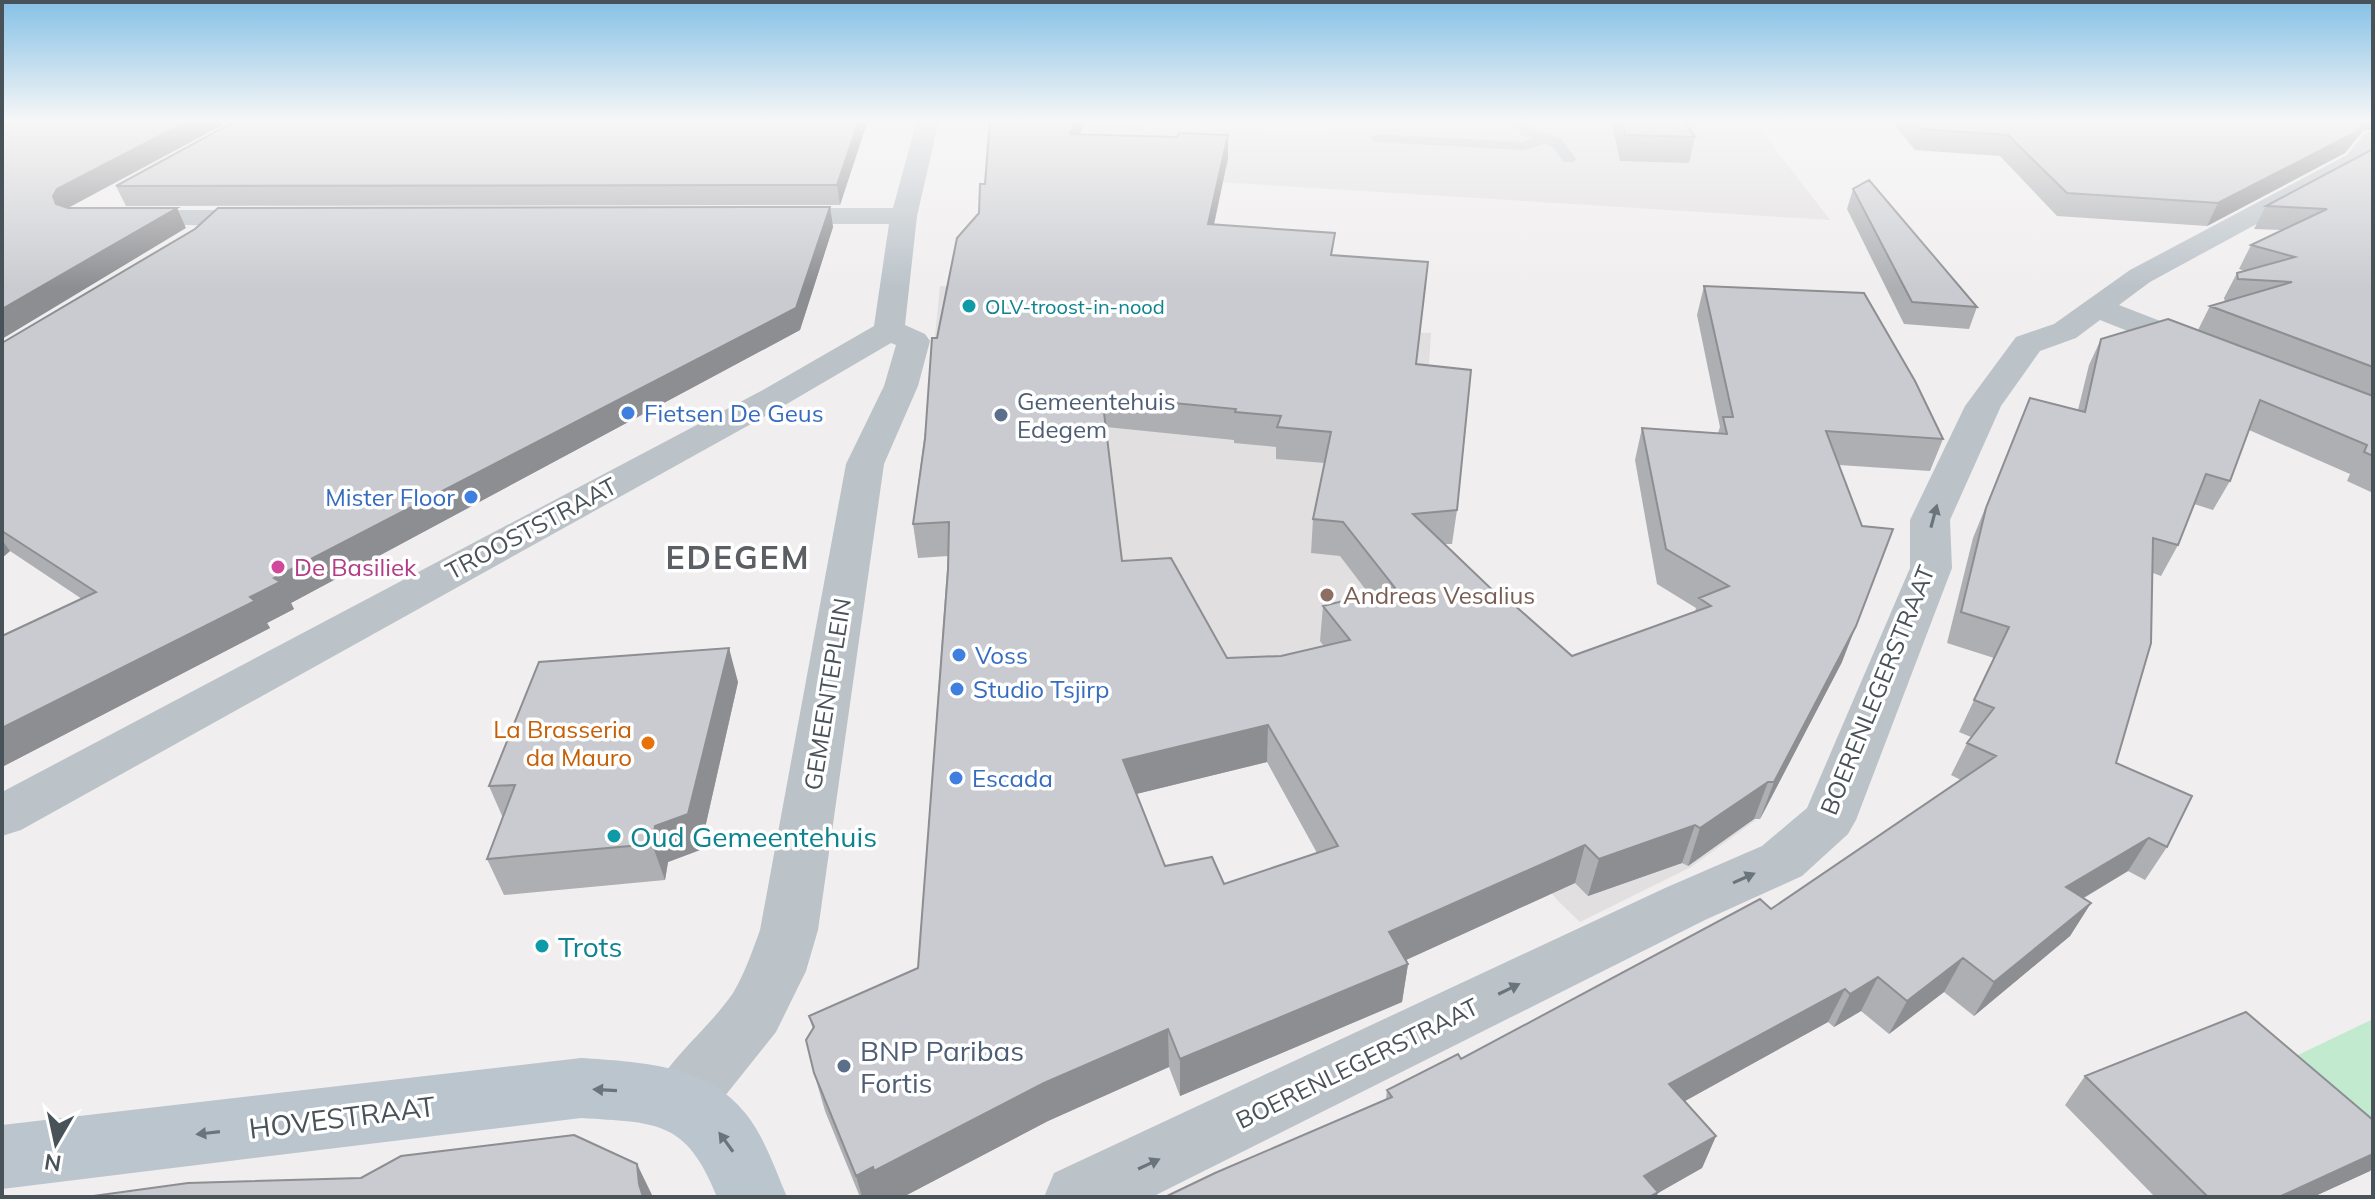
<svg xmlns="http://www.w3.org/2000/svg" width="2375" height="1199" font-family="Mulish,sans-serif">
  <style>
    .education { fill: #e1dfdf }
    .green { fill: #c1eacf }
    .lines { fill: none; stroke-linecap: round; stroke-linejoin: round }
    .lane { fill: #bbc3c9; fill-rule: evenodd }
    .street { fill: #bbc3c9; fill-rule: evenodd }
    .secondary { fill: #bbc5ce; fill-rule: evenodd }
    .wall { fill: #adafb3; fill-rule: evenodd }
    .shaded-wall { fill: #8d8e92 }
    .building { fill: #c9cbd0; stroke: #8d8e92; stroke-width: 2; fill-rule: evenodd }
    .oneway { fill: #6a747b }
    .oneway2 { fill: #6a747c }
    .culture-dot { fill: #0f9aa8; stroke: #fff; stroke-width: 3 }
    .shop-dot { fill: #3f7fe0; stroke: #fff; stroke-width: 3 }
    .service-dot { fill: #5c6f8a; stroke: #fff; stroke-width: 3 }
    .hotel-dot { fill: #d1479c; stroke: #fff; stroke-width: 3 }
    .education-dot { fill: #8d6e63; stroke: #fff; stroke-width: 3 }
    .food-dot { fill: #e8710a; stroke: #fff; stroke-width: 3 }
    .labels { text-anchor: middle; dominant-baseline: central; stroke-width: 7; stroke-linejoin: round; paint-order: stroke }
    .far-culture-label { font-size: 20px; fill: #0d838f; stroke: #fff; text-anchor: start }
    .service-label { font-size: 24px; fill: #4e5e75; stroke: #fff; text-anchor: start }
    .shop-label { font-size: 24px; fill: #366cbe; stroke: #fff; text-anchor: start }
    .street-label { font-size: 24px; fill: #485259; stroke: #fff }
    .hotel-label { font-size: 24px; fill: #b23c85; stroke: #fff; text-anchor: start }
    .education-label { font-size: 24px; fill: #785e54; stroke: #fff; text-anchor: start }
    .food-label { font-size: 24px; fill: #c56008; stroke: #fff; text-anchor: end }
    .near-culture-label { font-size: 28px; fill: #0d838f; stroke: #fff; text-anchor: start }
    .near-service-label { font-size: 28px; fill: #4e5e75; stroke: #fff; text-anchor: start }
    .near-street-label { font-size: 28px; fill: #485259; stroke: #fff }
    .district-label { font-size: 32px; font-weight: bold; letter-spacing: 2px; fill: #5b5e62; stroke: #fff }
  </style>
  <rect width="100%" height="100%" fill="#f0eeee"/>
  <path class="education" d="M966,120H1041L1328,135L1327,120H1753L1830,220L1123,176L1158,144L1141,135L965,124Z
    M940,286L1214,308L1382,331L1431,333L1417,548L1619,724L1756,820L1691,867L1580,922L1559,902L1438,758L1226,689L1122,565L933,357Z"/>
  <path class="green" d="M2373,1019V1128L2296,1056Z"/>
  <g class="lines">
    <path class="lane" d="M1513,120H1527L1531,129L1561,138L1576,159L1574,162H1564C1547,138 1549,143 1523,150L1376,142L1369,138L1376,134L1522,142L1532,138L1521,135Z"/>
    <path class="street" d="M917,120H939L917,216L905,325L925,334L930,341L918,386L884,464L818,930L806,971L776,1032L705,1121L682,1130L659,1121L649,1100C668,1058 707,1031 733,993C745,973 752,952 760,930L846,464L884,386L896,345L891,343L785,405L21,830L2,836V792L761,391L874,326L889,224H770L760,222L757,216L760,210L770,208H893Z
      M2373,131V154L2365,165L2150,282L2119,305L2212,341L2216,348L2212,355L2200,358L2188,355L2100,320L2076,338L2040,351L2001,406L1950,520L1952,568L1856,820L1848,834L1802,876L1705,920L1152,1197H1044L1054,1173L1665,888L1762,846L1807,808L1910,568V520L1965,406L2016,337L2054,324L2130,270L2347,155L2365,133Z
      M122,210H265L275,212L278,218L275,224L265,226L112,224L109,218L112,212Z"/>
    <path class="secondary" d="M581,1058C638,1062 708,1064 746,1114C765,1138 775,1169 787,1197H717C686,1119 656,1123 581,1118L2,1189V1125Z"/>
  </g>
  <path class="wall" d="M237,120H868L840,205L126,206L116,186Z
    M990,120H1085L1080,135L1228,158L1214,225L1333,255L1416,364L1457,510L1452,544H1445L1508,605L1572,656L1695,612L1696,608L1657,584L1635,460L1642,428L1718,433L1720,427L1697,315L1704,286L1943,439L1930,471L1839,465L1842,662L1760,819H1754L1688,866L1682,863L1588,896L1575,883L1406,960L1408,964L1402,1002L1180,1096L1169,1067L1048,1121L903,1197H860L825,1111L814,1073L813,1029L809,1016L918,968L948,556L918,558L913,524L937,338L979,213L985,184ZM1106,427L1234,440V443L1276,447V459L1325,463L1313,519L1311,553L1340,556L1369,594L1323,606L1320,641L1324,646L1281,656L1227,658L1122,561ZM1267,762L1317,853L1224,884L1165,866L1136,794Z
    M1611,120H1683L1695,137L1689,163L1620,161Z
    M1890,120H2373V129L2363,131L2345,153L2207,226L2057,216L2000,156L1915,150Z
    M2373,149V493L2347,481L2350,474L2249,430L2230,481L2213,510L2194,504L2178,545L2161,576L2153,573L2116,763L2167,847L2145,880L2128,871L2084,898L2091,903L2070,936L1974,1016L1944,992L1889,1034L1861,1011L1834,1027L1828,1022L1685,1101L1716,1136L1702,1168L1658,1193L1656,1197H1165L1386,1099L1387,1090L1461,1059L1771,909L1961,780L1951,775L1967,743L1971,737L1959,732L1994,658L1947,643L1973,538L2030,398L2078,410L2089,365L2101,339L2198,330L2210,306L2225,302L2224,298L2237,273L2245,271L2239,269L2251,245L2282,230L2254,229L2266,206Z
    M1853,189L1977,307L1969,329L1904,324L1847,209Z
    M830,207L833,227L800,330L291,603L294,609L267,623L270,628L2,767V636L82,599L10,551L2,558V343Z
    M738,682L700,850L668,862L665,880L504,895L487,859L503,818L489,786Z
    M2085,1076L2370,1171L2313,1197H2155L2065,1105Z"/>
  <path class="shaded-wall" d="M190,120H232L68,208L56,204L53,196L57,189Z
    M859,120H868L840,205L837,185Z
    M1076,120H1085L1071,158L1070,134Z
    M2366,120H2373V129L2363,131L2345,153L2207,226L2218,203Z
    M1228,135V158L1208,251V224Z
    M830,207L833,227L800,330L291,603L294,609L267,623L270,628L2,767V728L250,597L274,578Z
    M177,208L186,228L2,339V309Z
    M2,540L10,551L2,558Z
    M1856,626L1842,662L1760,819L1774,782Z
    M729,648L738,682L700,850L668,862L665,880L652,844L655,826Z
    M1268,725L1267,762L1124,797L1123,760Z
    M1768,782L1754,819L1688,866L1700,828Z
    M1695,825L1682,863L1588,896L1599,859Z
    M2149,838L2128,871L2046,920L2066,887Z
    M1585,845L1575,883L1384,970L1389,932Z
    M2091,903L2070,936L1974,1016L1994,982Z
    M1963,958L1944,992L1889,1034L1907,1001Z
    M1408,964L1402,1002L1180,1096V1059Z
    M1878,977L1861,1011L1834,1027L1850,994Z
    M1845,989L1828,1022L1656,1117L1669,1084Z
    M1168,1029L1169,1067L1048,1121L903,1197H862L856,1176L1044,1083Z
    M1716,1136L1702,1168L1658,1193L1656,1197H1636L1644,1176Z
    M2373,1154V1168L2370,1171L2313,1197H2279Z
    M637,1164L653,1197H643L639,1184Z"/>
  <path class="building" d="M2,120H190L57,189L53,196L56,204L68,208H177L2,309Z
    M237,120H859L837,185L116,186Z
    M990,120H1076L1070,134L1177,137L1179,133L1228,135L1208,224L1335,233L1331,255L1428,262L1416,364L1471,370L1457,510L1413,514L1508,605L1513,604L1572,656L1711,606L1699,598L1729,586L1666,549L1642,428L1727,434L1723,417H1733L1704,286L1864,293L1915,381L1943,439L1826,431L1862,526L1893,529L1856,626L1774,782H1768L1700,828L1695,825L1599,859L1585,845L1389,932L1408,964L1180,1059L1168,1029L1044,1083L874,1171L873,1167L856,1176L814,1073L806,1040L814,1027L809,1016L918,968L948,570L949,522L913,524L925,439L932,338H937L957,238L979,213L980,184H985ZM1102,396L1236,409L1235,412L1281,416L1277,427L1331,432L1313,519L1343,522L1395,588L1323,606L1350,640L1281,656L1227,658L1171,558L1122,561ZM1268,725L1338,846L1224,884L1212,857L1165,866L1123,760Z
    M1622,120H1683L1695,137L1625,135Z
    M1914,120H2366L2356,132L2218,203L2067,193L2008,135L1922,129Z
    M2373,149V367L2210,306L2292,282L2238,279L2237,273L2295,257L2251,245L2327,209L2266,206Z
    M1869,180L1977,307L1912,302L1853,189Z
    M830,207L796,308L274,578L280,582L250,597L255,601L2,728V636L96,592L2,531V343L195,229L218,208Z
    M2168,319L2373,396V456L2364,452L2367,445L2260,400L2230,481L2206,474L2178,545L2153,538L2151,643L2116,763L2192,796L2167,847L2149,838L2066,887L2091,903L1994,982L1963,958L1907,1001L1878,977L1850,994L1845,989L1669,1084L1716,1136L1644,1176L1658,1192L1649,1197H1165L1215,1173L1392,1097L1387,1090L1458,1054L1461,1059L1760,899L1771,909L1996,756L1967,743L1994,708L1974,700L2009,627L1961,612L1986,508L2030,398L2085,412L2101,339Z
    M729,648L688,814L655,826L652,844L487,859L515,785L489,786L539,662Z
    M2246,1012L2373,1120V1154L2279,1197H2208L2085,1076Z
    M574,1135L637,1164L639,1184L643,1197H86L188,1183L361,1178L401,1156Z"/>
  <defs><path id="oneway-solid" d="M-6-.8H1V-3.2L6.5 0L1 3.2V.8H-6Z" transform="scale(2)"/></defs>
  <g class="oneway">
    <use href="#oneway-solid" transform="translate(1934 516) rotate(-75)"/>
    <use href="#oneway-solid" transform="translate(1744 878) rotate(-24)"/>
    <use href="#oneway-solid" transform="translate(1509 989) rotate(-26)"/>
    <use href="#oneway-solid" transform="translate(1149 1164) rotate(-25)"/>
  </g>
  <g class="oneway2">
    <use href="#oneway-solid" transform="translate(605 1090) rotate(-177)"/>
    <use href="#oneway-solid" transform="translate(208 1133) rotate(173)"/>
    <use href="#oneway-solid" transform="translate(726 1142) rotate(-126)"/>
  </g>
  <linearGradient id="sky" x2="0" y2="1"><stop stop-color="#85c1e6"/><stop offset="0.42" stop-color="#f8f7f7"/><stop offset="1" stop-color="#f8f7f7" stop-opacity="0"/></linearGradient>
  <rect width="2375" height="288" fill="url(#sky)"/>
  <g class="culture-dot">
    <circle cx="969" cy="306" r="8"/>
    <circle cx="614" cy="836" r="8"/>
    <circle cx="542" cy="946" r="8"/>
  </g>
  <g class="shop-dot">
    <circle cx="628" cy="413" r="8"/>
    <circle cx="471" cy="497" r="8"/>
    <circle cx="959" cy="655" r="8"/>
    <circle cx="957" cy="689" r="8"/>
    <circle cx="956" cy="778" r="8"/>
  </g>
  <g class="service-dot">
    <circle cx="1001" cy="415" r="8"/>
    <circle cx="844" cy="1066" r="8"/>
  </g>
  <circle class="hotel-dot" cx="278" cy="567" r="8"/>
  <circle class="education-dot" cx="1327" cy="595" r="8"/>
  <circle class="food-dot" cx="648" cy="743" r="8"/>
  <g class="labels">
    <g class="far-culture-label">
      <text x="985" y="306">OLV-troost-in-nood</text>
    </g>
    <g class="service-label">
      <text x="1017" y="401">Gemeentehuis<tspan x="1017" dy="28">Edegem</tspan></text>
    </g>
    <g class="shop-label">
      <text x="644" y="413">Fietsen De Geus</text>
      <text x="455" y="497" text-anchor="end">Mister Floor</text>
      <text x="975" y="655">Voss</text>
      <text x="973" y="689">Studio Tsjirp</text>
      <text x="972" y="778">Escada</text>
    </g>
    <g class="street-label">
      <text transform="translate(531 528) rotate(-28)">TROOSTSTRAAT</text>
      <text transform="translate(1877 690) rotate(-68)">BOERENLEGERSTRAAT</text>
      <text transform="translate(827 694) rotate(-81)">GEMEENTEPLEIN</text>
      <text transform="translate(1357 1063) rotate(-26)">BOERENLEGERSTRAAT</text>
    </g>
    <g class="hotel-label">
      <text x="294" y="567">De Basiliek</text>
    </g>
    <g class="education-label">
      <text x="1343" y="595">Andreas Vesalius</text>
    </g>
    <g class="food-label">
      <text x="632" y="729">La Brasseria<tspan x="632" dy="28">da Mauro</tspan></text>
    </g>
    <g class="near-culture-label">
      <text x="630" y="836">Oud Gemeentehuis</text>
      <text x="558" y="946">Trots</text>
    </g>
    <g class="near-service-label">
      <text x="860" y="1050">BNP Paribas<tspan x="860" dy="32">Fortis</tspan></text>
    </g>
    <g class="near-street-label">
      <text transform="translate(342 1117) rotate(-7)">HOVESTRAAT</text>
    </g>
    <g class="district-label">
      <text x="738" y="557">EDEGEM</text>
    </g>
  </g>
  <rect width="2375" height="1199" fill="none" stroke="#485259" stroke-width="8"/>
  <g transform="translate(56 1143) rotate(189)" stroke="#ffffff" stroke-width="6" paint-order="stroke">
  <path d="M0-6L14 30L0 20L-14 30Z" fill="#485259"/>
  <text y="-12" font-size="22" font-weight="bold" text-anchor="middle" fill="#485259">N</text>
  </g>
</svg>
